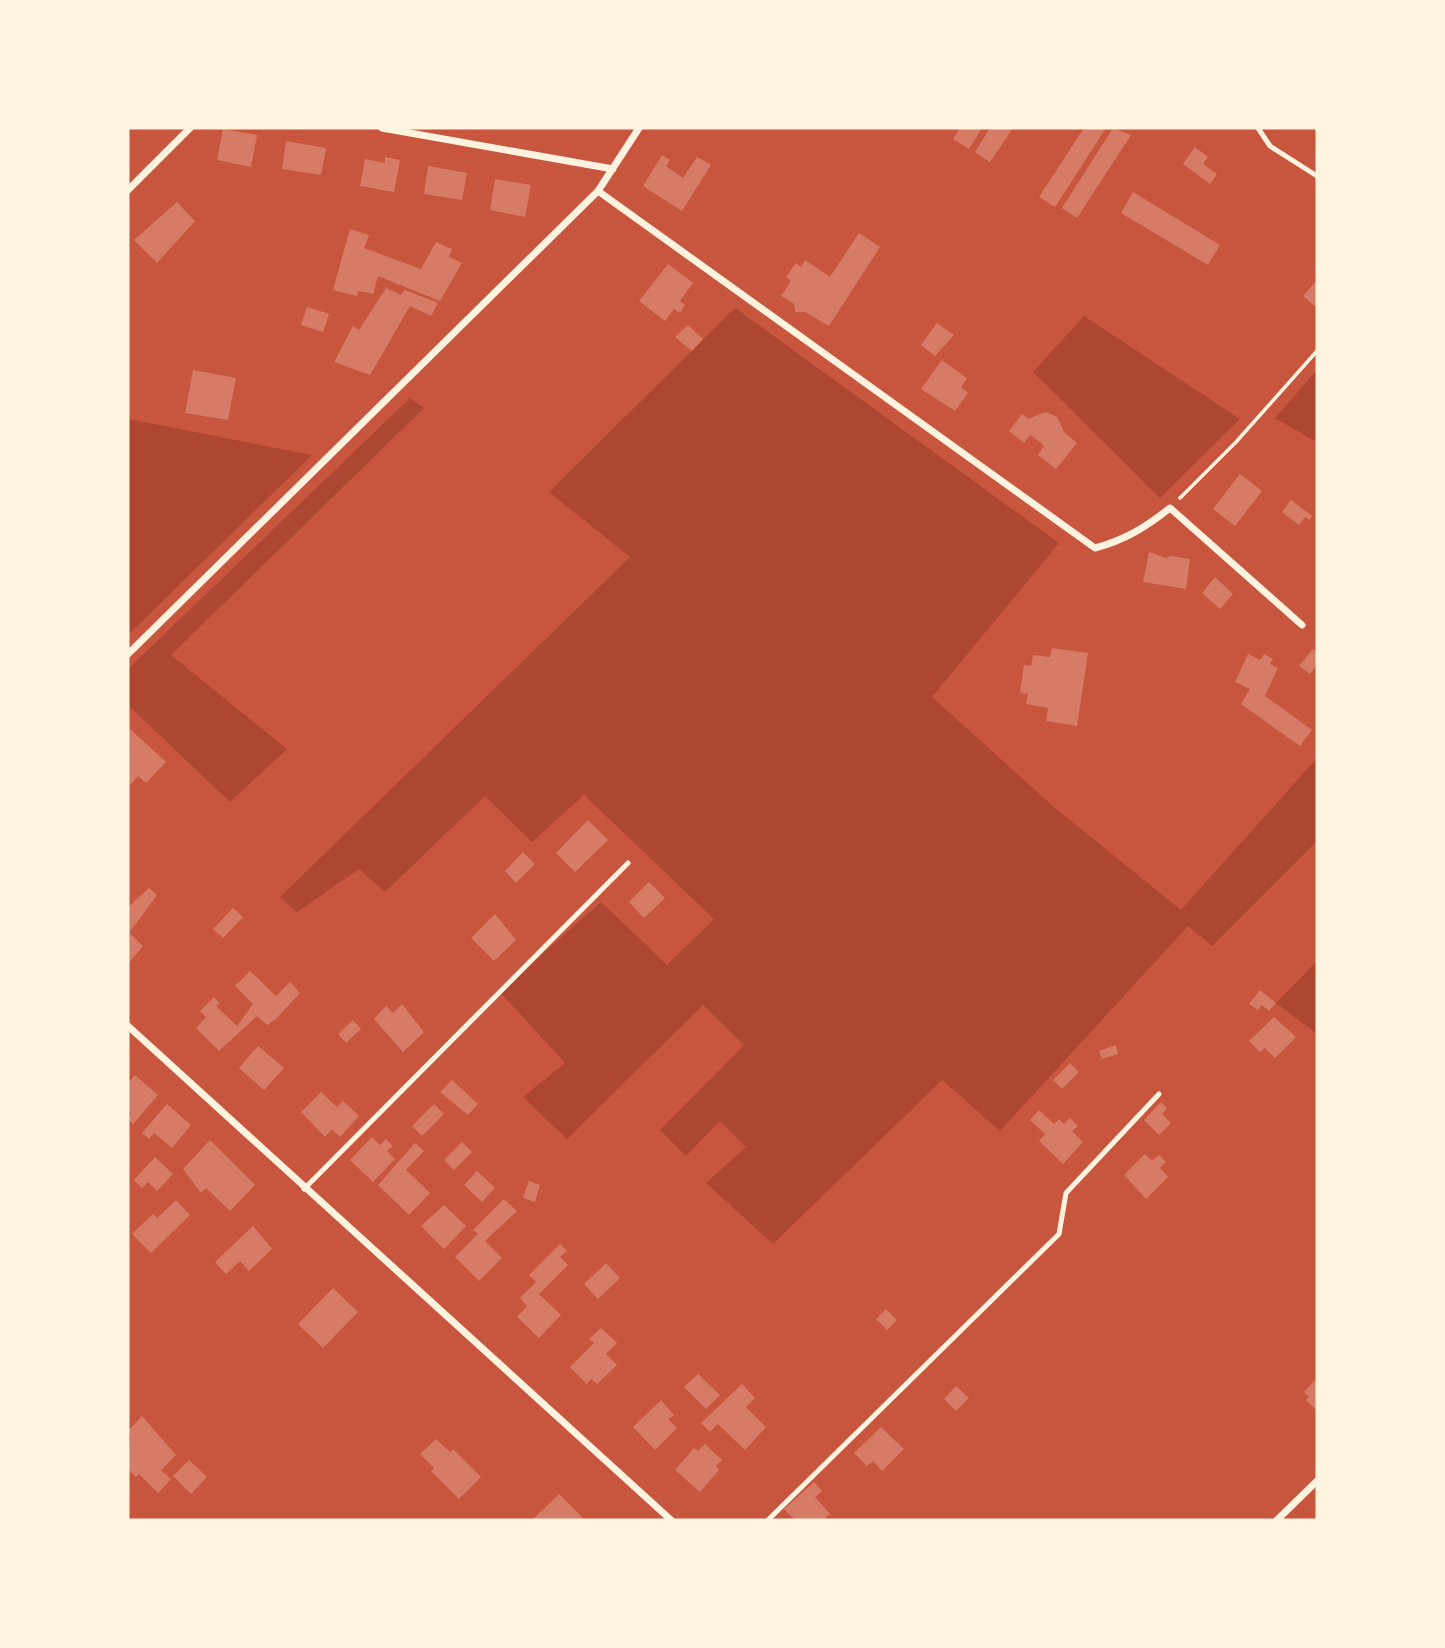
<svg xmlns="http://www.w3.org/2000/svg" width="1445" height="1648" font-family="'Public Sans',sans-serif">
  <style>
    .green { fill: #ae4732 }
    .building { fill: #d67c66 }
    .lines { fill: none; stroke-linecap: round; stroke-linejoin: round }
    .path { stroke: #fff3e0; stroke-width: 3.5 }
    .service { stroke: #fff3e0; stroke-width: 5 }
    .minor { stroke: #fff3e0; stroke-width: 7 }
  </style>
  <rect width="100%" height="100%" fill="#c8553d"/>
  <path class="green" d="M735,308L1059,543L932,697L1055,808L1181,910L1317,758V841L1212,946L1188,926L1000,1131L942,1080L773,1244L706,1183L746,1147L720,1121L686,1156L660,1130L744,1045L703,1005L567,1139L523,1097L565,1063L500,992L601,902L667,965L714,919L584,795L532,842L485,796L385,892L359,869L297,912L280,897L630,557L549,492Z
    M1084,316L1240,419L1160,498L1033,372Z
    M1317,370V442L1275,418Z
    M410,398L424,408L171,655L287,749L230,802L128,705V669Z
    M128,419L312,455L128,635Z
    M1317,961V1034L1276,1003Z"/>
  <path class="building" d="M960,128H982L969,149L953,139Z
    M990,128H1013L990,162L975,152Z
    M1084,128H1106L1055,207L1039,197Z
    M1113,128L1131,135L1077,218L1062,208Z
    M223,129L257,135L251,167L217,160Z
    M286,141L326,148L321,175L282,169Z
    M1195,147L1208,157L1203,164L1217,174L1210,184L1183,164Z
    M662,155L670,160L666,166L683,178L697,157L711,165L682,211L643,186Z
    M385,157L400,160L394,192L360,186L365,159L385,163Z
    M428,166L467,173L462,200L424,194Z
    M495,179L531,185L525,217L490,210Z
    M1133,192L1220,245L1208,265L1121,213Z
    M177,202L195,221L157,263L134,240Z
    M350,229L369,235L364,248L421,269L436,242L452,249L449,257L462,263L440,301L378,276L373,294L358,291L357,296L333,290Z
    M859,233L880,247L829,326L805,312H795L794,304L781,296L791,281L786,277L796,263L801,267L805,260L830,277Z
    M668,264L693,283L680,301L685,305L680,313L674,309L665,321L639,301Z
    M1317,280V308L1303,296Z
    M386,288L401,295L405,290L438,303L431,316L410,306L370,375L334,362L353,326L359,330Z
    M307,307L329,314L323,332L301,325Z
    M937,323L954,335L935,356L921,345Z
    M688,325L703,339L692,351L675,337Z
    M942,360L967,378L961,387L968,393L955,411L921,389Z
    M193,370L236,378L228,420L185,413Z
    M1046,412L1057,417L1064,432L1077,443L1056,469L1038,455L1044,446L1041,443L1030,435L1024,443L1009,431L1022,414L1028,419Z
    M1240,474L1262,491L1235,526L1213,509Z
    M1291,500L1312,516L1309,520L1305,517L1299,525L1282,512Z
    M1149,552L1166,558L1171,556L1190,559L1186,589L1143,582Z
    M1215,577L1233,594L1220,609L1202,593Z
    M1052,648L1088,653L1077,726L1046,721L1048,708L1026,704L1028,694L1020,693L1024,665L1031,666L1033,655L1050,657Z
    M1313,649L1317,652V665L1310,674L1299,666Z
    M1248,654L1260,660L1264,654L1273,659L1270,664L1278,668L1265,696L1312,730L1300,746L1241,704L1250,689L1235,682Z
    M128,727L166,762L146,783L138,776L128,787Z
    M588,820L608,840L575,872L556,853Z
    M523,852L535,864L516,883L505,871Z
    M649,882L665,898L644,918L629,902Z
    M149,888L157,895L129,933L143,946L128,964V907Z
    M233,908L243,917L223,938L213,929Z
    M495,914L516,940L494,961L471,938Z
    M250,971L276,996L290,982L300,993L275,1020L267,1025L257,1016L219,1051L196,1028L206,1017L200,1011L214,997L220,1003L216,1006L237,1026L253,1004L235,986Z
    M1260,990L1276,1003L1269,1011L1262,1005L1258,1010L1249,1004Z
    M402,1004L424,1032L403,1052L374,1019L386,1006L393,1013Z
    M1274,1017L1296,1037L1275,1058L1265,1048L1260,1052L1249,1041Z
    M353,1020L361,1029L346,1043L338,1034Z
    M1116,1045L1118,1054L1102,1059L1099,1051Z
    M258,1046L284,1068L264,1090L239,1068Z
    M1070,1063L1079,1072L1062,1089L1053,1080Z
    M135,1075L158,1095L133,1124L128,1119L131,1114L128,1110V1083Z
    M452,1080L478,1104L468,1115L440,1092Z
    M321,1092L337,1107L343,1101L359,1116L340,1137L332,1129L325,1137L301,1112Z
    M1161,1102L1167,1108L1162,1114L1171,1123L1159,1135L1144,1120Z
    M167,1104L191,1125L172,1148L154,1133L149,1139L142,1133Z
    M434,1104L444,1114L422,1136L412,1126Z
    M1039,1110L1054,1124L1059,1119L1064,1124L1070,1118L1078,1126L1072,1131L1083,1142L1063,1164L1039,1141L1045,1134L1030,1120Z
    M372,1137L380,1145L386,1139L393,1146L387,1151L395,1159L373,1182L350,1160Z
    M210,1140L255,1185L230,1211L206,1188L201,1193L183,1169Z
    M462,1142L472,1152L454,1170L444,1160Z
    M415,1143L424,1151L406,1170L430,1193L409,1215L378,1185Z
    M1145,1154L1152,1161L1159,1155L1166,1162L1160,1168L1168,1177L1146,1199L1124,1175Z
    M155,1157L173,1174L157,1191L148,1182L142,1188L134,1180Z
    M477,1171L495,1188L482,1202L464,1185Z
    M529,1181L540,1185L535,1202L523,1198Z
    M504,1199L517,1211L485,1241L502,1258L479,1281L455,1257L478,1234L473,1230Z
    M176,1200L190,1215L151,1253L132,1234L153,1214L157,1218Z
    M444,1205L466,1226L444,1249L421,1226Z
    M253,1226L272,1249L249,1271L240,1261L226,1274L215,1262Z
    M560,1244L567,1251L560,1257L568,1265L539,1294L561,1315L539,1338L517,1317L527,1306L520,1298L536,1282L529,1275Z
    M606,1263L620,1278L598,1299L584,1284Z
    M333,1288L358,1312L323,1348L298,1324Z
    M886,1309L897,1320L887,1330L876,1319Z
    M601,1328L617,1343L606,1354L617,1365L597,1384L591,1379L587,1384L570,1367L594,1343L589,1339Z
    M698,1374L720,1395L706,1409L684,1387Z
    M1315,1380L1317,1382V1411L1306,1400L1309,1397L1304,1392Z
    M742,1384L755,1398L746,1407L766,1427L745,1450L718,1424L710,1432L701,1423Z
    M956,1386L969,1398L956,1411L944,1399Z
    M661,1400L674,1415L668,1419L677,1428L655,1450L633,1427Z
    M142,1416L176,1455L161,1470L171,1479L158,1493L139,1474L136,1477L128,1469L130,1438L128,1431Z
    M881,1427L904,1449L882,1471L873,1461L867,1466L854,1453Z
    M436,1439L450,1452L453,1449L481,1477L459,1499L431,1471L434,1468L420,1454Z
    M705,1444L722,1460L716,1466L719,1470L700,1492L675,1470L694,1448L698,1451Z
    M189,1460L207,1477L191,1494L173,1476Z
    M814,1482L822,1491L815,1497L830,1514L823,1520H795L784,1509Z
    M559,1494L585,1520H532Z"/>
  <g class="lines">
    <path class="path" d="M1180,498L1236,442L1317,351"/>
    <path class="service" d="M1258,128L1270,146L1317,176
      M304,1189L628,863
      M768,1520L1059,1234L1066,1193L1159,1094"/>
    <path class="minor" d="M382,128L613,169
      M128,190L190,128
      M598,191L1095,548C1125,540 1146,527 1170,508L1302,625
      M128,654L598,191L639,128
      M128,1026L671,1520
      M1277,1520L1317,1481"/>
  </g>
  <rect width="1445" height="1648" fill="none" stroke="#fff3e0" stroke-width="259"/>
</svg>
